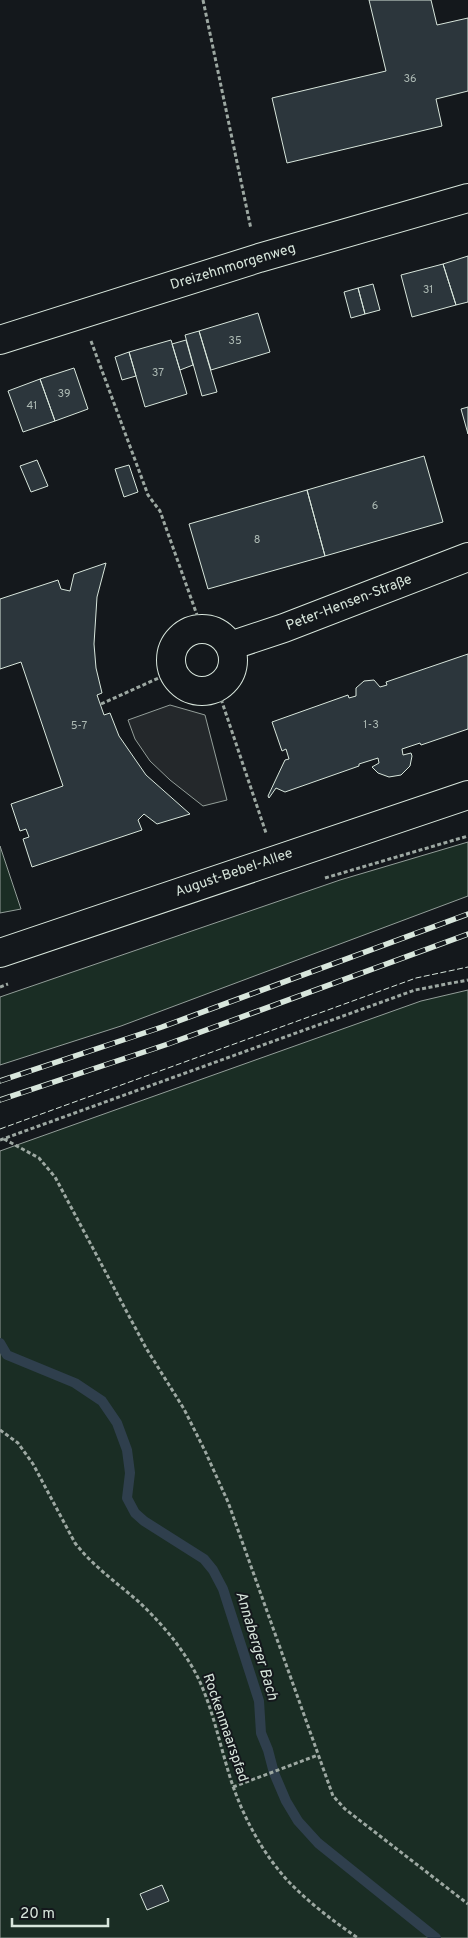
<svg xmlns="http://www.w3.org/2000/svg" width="468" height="1938" font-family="Overpass,sans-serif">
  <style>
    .green { fill: #1a2d24; stroke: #939e99 }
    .parking { fill: #24282b; stroke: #939e99 }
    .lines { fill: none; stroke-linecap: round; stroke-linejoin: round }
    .stream { stroke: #2f3f4d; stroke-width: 10 }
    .building { fill: #2c363c; stroke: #d8e6dc }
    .street-casing { stroke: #d8e6dc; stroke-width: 30 }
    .secondary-casing { stroke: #d8e6dc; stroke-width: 30 }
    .path { stroke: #9da8a2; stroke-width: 3; stroke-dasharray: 4 2.5; stroke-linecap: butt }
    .street { stroke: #14181c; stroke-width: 28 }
    .secondary { stroke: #14181c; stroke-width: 28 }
    .rail-casing { stroke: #d8e6dc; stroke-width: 5.5 }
    .rail { stroke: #14181c; stroke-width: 4; stroke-dasharray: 11; stroke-linecap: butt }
    .fence { stroke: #d8e6dc; stroke-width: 1; stroke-dasharray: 6 2.5; stroke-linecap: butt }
    .labels { text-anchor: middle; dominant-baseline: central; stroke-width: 4; stroke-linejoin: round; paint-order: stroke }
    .number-label { font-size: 11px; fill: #adbab4 }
    .street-label { font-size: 14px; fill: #d8e6dc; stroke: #14181c }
    .water-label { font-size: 15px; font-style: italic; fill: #d8e6dc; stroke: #14181c }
  </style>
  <rect width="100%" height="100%" fill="#14181c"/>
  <path class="green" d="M468,842V896L121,1026L0,1065V997L340,880Z
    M0,846L21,909L0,913Z
    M468,990V1938H0V1151L421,1001Z"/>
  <path class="parking" d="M170,705L205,715L227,800L203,806L170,780L150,761L135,739L128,720Z"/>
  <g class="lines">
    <path class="stream" d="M0,1343L7,1355L75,1383L102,1401L117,1423L127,1450L130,1473L127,1498L135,1513L144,1521L204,1559L213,1570L223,1589L259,1701L261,1733L268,1750L274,1773L286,1801L298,1821L318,1843L436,1938"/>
  </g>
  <path class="building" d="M369,0H431L437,25L468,18V91L436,99L442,126L287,163L272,98L386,71Z
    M468,256V302L456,305L443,264Z
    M443,264L456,305L412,317L401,275Z
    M373,284L380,310L365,314L358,288Z
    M358,288L365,314L351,318L344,292Z
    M258,313L270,352L211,370L199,331Z
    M199,331L217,392L202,396L185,335Z
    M171,340L187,394L145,407L129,352Z
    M186,340L193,365L180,370L172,344Z
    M129,352L136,376L122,380L115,357Z
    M74,368L88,409L55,421L40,379Z
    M40,379L55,421L23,432L8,391Z
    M468,407V434L461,409Z
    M424,456L443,522L325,556L307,490Z
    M37,460L48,486L31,492L20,466Z
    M129,465L138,492L124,497L115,469Z
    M307,490L325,556L208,589L189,524Z
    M106,563L97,597L94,644L96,668L102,693L97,695L104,715L110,713L119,736L146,775L190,814L157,824L144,814L138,820L142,830L32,867L23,839L29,837L26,829L20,831L11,804L63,786L21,662L0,669V599L58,580L61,589L70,591L74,574Z
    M468,654V729L421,745L420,743L402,749L403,755L411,753L412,756L410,766L401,775L389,777L378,773L372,767L379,763L378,758L359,764V766L285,792L276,788L269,798L268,796L285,760L289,759L286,749L282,751L272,722L348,695L349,698L356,696V688L364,681L374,680L380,687L387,685L386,682Z
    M162,1885L169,1901L147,1910L140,1894Z"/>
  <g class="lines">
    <defs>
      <path id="street" d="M0,340L259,258L468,198
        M171 660a31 31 0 1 1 62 0a31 31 0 1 1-62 0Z
        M230,646L284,628L468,557"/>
      <path id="secondary" d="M0,953L468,795"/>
    </defs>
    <use href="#street" class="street-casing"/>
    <use href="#secondary" class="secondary-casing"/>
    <path class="path" d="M203,0L251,229
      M91,341L148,495L160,511L202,629
      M217,687L266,833
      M101,704L172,672
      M325,878L468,836
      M0,987L8,984
      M4,1139L39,1158L55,1177L146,1348L184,1409L205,1451L228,1502L333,1796L345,1809L468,1904
      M0,1140L415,990L468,980
      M0,1430L18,1443L33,1464L75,1543C93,1566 117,1583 139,1602C156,1618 174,1638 186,1657C208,1689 216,1730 227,1767C238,1807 259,1849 287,1880C308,1902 333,1921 358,1938
      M233,1787L318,1755"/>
    <use href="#street" class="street"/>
    <use href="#secondary" class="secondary"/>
    <defs>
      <path id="rail" d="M0,1081L162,1027L468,914
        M0,1100L168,1044L468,934"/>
    </defs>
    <use href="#rail" class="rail-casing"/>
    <use href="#rail" class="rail"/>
    <path class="fence" d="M0,1129L416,978L468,967"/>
  </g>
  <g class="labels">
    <g class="number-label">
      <text x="410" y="79">36</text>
      <text x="428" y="290">31</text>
      <text x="235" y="341">35</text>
      <text x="158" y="373">37</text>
      <text x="64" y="394">39</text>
      <text x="32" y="406">41</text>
      <text x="375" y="506">6</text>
      <text x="257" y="540">8</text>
      <text x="371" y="725">1-3</text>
      <text x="79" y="726">5-7</text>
    </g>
    <g class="street-label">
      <text transform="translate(233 267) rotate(-17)">Dreizehnmorgenweg</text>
      <text transform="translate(349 603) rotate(-21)">Peter-Hensen-Straße</text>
      <text transform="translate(234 873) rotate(-19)">August-Bebel-Allee</text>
      <text transform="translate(225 1728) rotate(71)">Rockenmaarspfad</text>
    </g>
    <g class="water-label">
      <text transform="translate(256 1646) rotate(73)">Annaberger Bach</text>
    </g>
  </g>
  <path d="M12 1918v8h96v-8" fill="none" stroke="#d8e6dc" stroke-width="2.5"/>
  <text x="20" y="1918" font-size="15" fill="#d8e6dc" stroke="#14181c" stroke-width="4" paint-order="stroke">20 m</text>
</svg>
